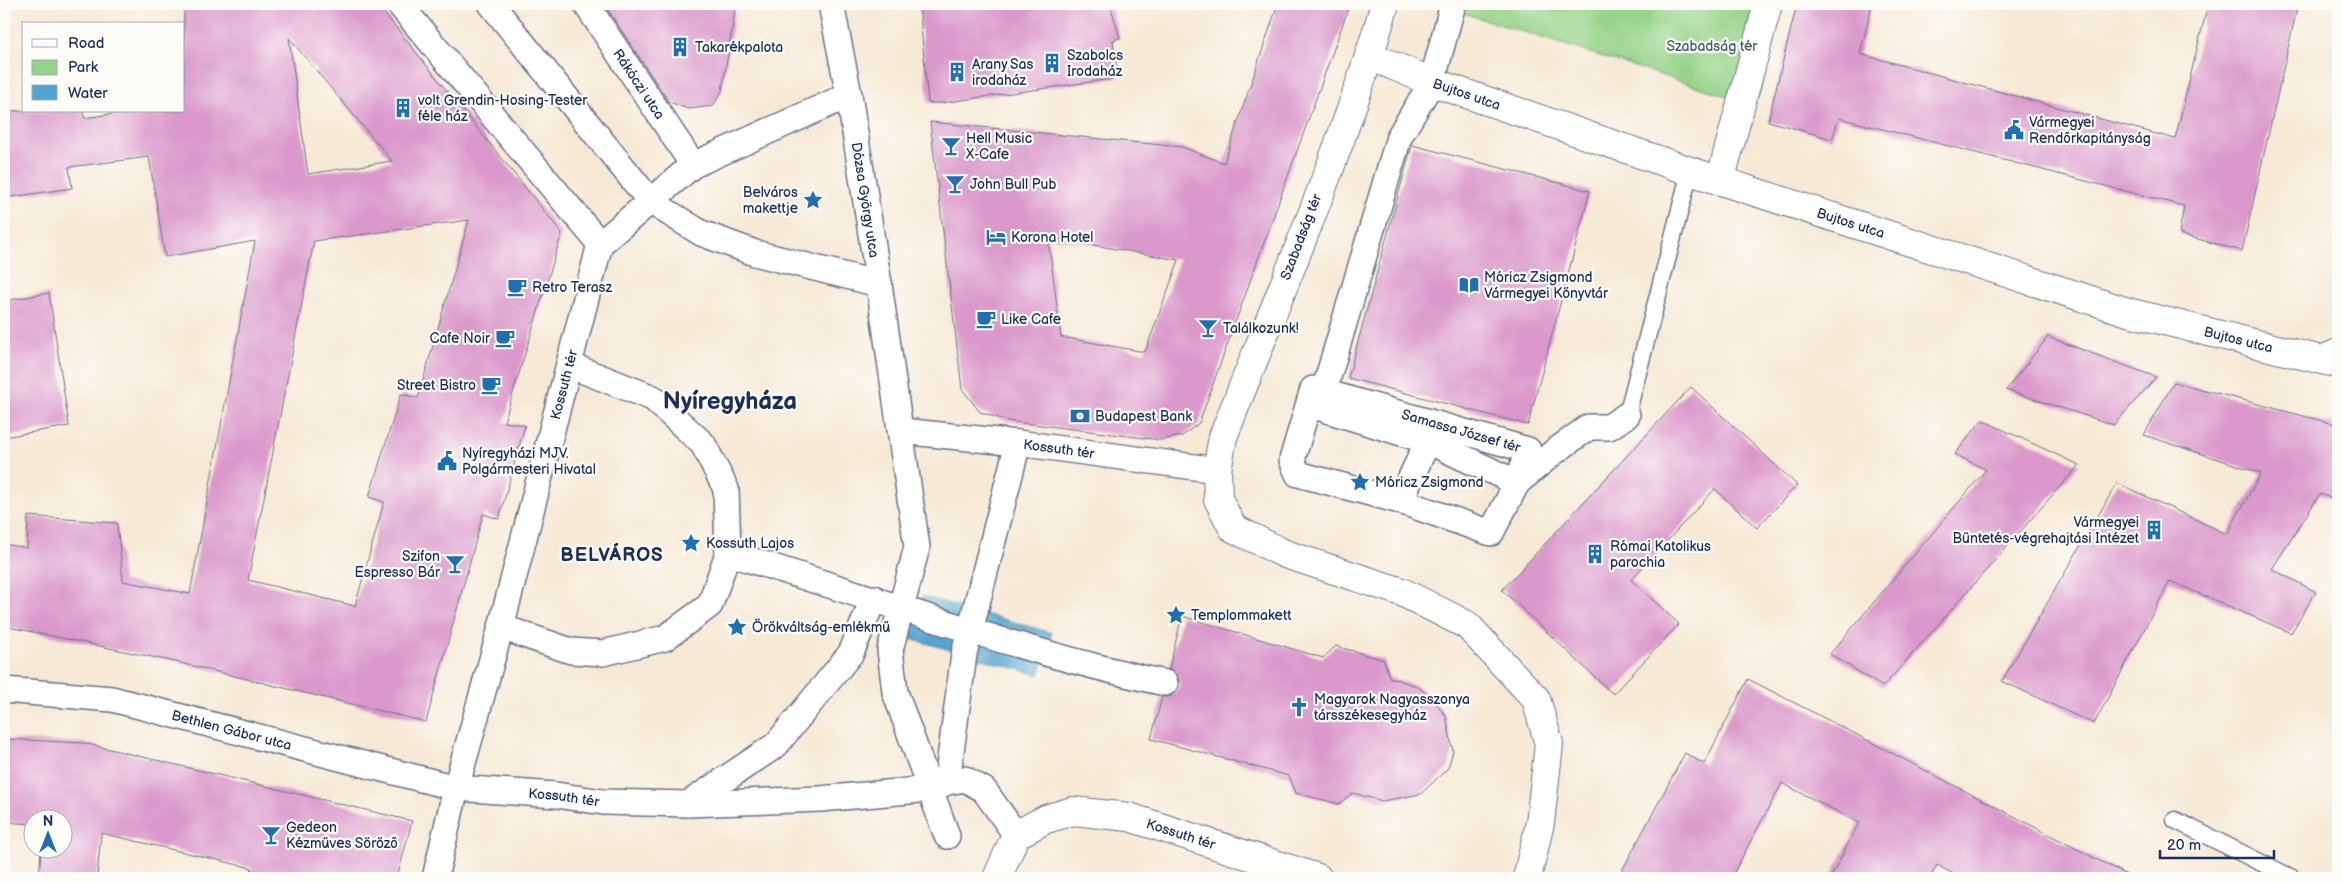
<svg xmlns="http://www.w3.org/2000/svg" width="2342" height="882" font-family="'Balsamiq Sans',sans-serif">
  <style>
    .green { fill: #95d388; stroke: #588173 }
    .water { fill: #53a4ce; stroke: #376a96 }
    .building { fill: #da98cb; fill-rule: evenodd }
    .lines { fill: none; stroke-linecap: round; stroke-linejoin: round }
    .service-casing { stroke: #687088; stroke-width: 19 }
    .pedestrian-casing { stroke: #687088; stroke-width: 28 }
    .minor-casing { stroke: #687088; stroke-width: 30 }
    .tertiary-casing { stroke: #687088; stroke-width: 30 }
    .service { stroke: #fff; stroke-width: 16 }
    .pedestrian { stroke: #fff; stroke-width: 25 }
    .minor { stroke: #fff; stroke-width: 28 }
    .tertiary { stroke: #fff; stroke-width: 28 }
    .labels { text-anchor: middle; dominant-baseline: central; stroke-width: 4.5; stroke-linejoin: round; paint-order: stroke }
    .park-label { font-size: 14px; fill: #40606b; stroke: #fdfcf7 }
    .poi-label { font-size: 14px; fill: #1b2f5e; stroke: #fdfcf7; text-anchor: start }
    .street-label { font-size: 14px; fill: #1b2f5e; stroke: #fdfcf7 }
    .district-label { font-size: 19px; font-weight: bold; letter-spacing: 1px; fill: #1b2f5e; stroke: #fdfcf7 }
    .town-label { font-size: 24px; font-weight: bold; fill: #1b2f5e; stroke: #fdfcf7 }
  </style>
  <rect width="100%" height="100%" fill="#fdfcf7"/>
  <filter id="ink" filterUnits="userSpaceOnUse"><feTurbulence type="fractalNoise" baseFrequency=".02" numOctaves="2"/><feDisplacementMap in="SourceGraphic" scale="10" xChannelSelector="R" yChannelSelector="G"/><feConvolveMatrix kernelMatrix="1 2 1 2 8 2 1 2 1" color-interpolation-filters="sRGB"/></filter>
  <filter id="wash" filterUnits="userSpaceOnUse"><feTurbulence type="fractalNoise" baseFrequency=".0096" numOctaves="4" result="noise"/><feDisplacementMap in="SourceGraphic" scale="20" xChannelSelector="R" yChannelSelector="G"/><feGaussianBlur stdDeviation="1.12" result="paint"/><feColorMatrix in="noise" values="0 0 0 0 0 0 0 0 0 0 0 0 0 0 0 0 0 1.4 0 .05"/><feComposite in="paint" operator="in"/></filter>
  <g filter="url(#wash)">
    <rect width="100%" height="100%" fill="#f6e9d5"/>
    <path class="green" d="M1460,4H1768L1743,101L1463,13Z"/>
    <path class="water" d="M922,596L1052,633L1039,675L911,639Z"/>
    <g id="blocks">
      <path class="building" d="M184,4H377L562,233L504,422L525,425L499,519L483,514L426,722L176,662L4,626V544L27,548L28,516L117,523L123,581L190,594L255,241L165,257L149,157L69,167L72,188L4,198V111H83L84,118L131,111H184ZM289,38L392,161L308,174ZM469,220L418,398L401,394L369,497L384,502L355,606L248,580L314,241Z
        M604,4H736L722,91L713,106L688,109L669,102Z
        M919,4H1110L1120,38L1113,40L1118,78L941,103H928Z
        M1278,4H1350L1199,423L1182,436L1161,440L1008,421L980,412L962,389L930,122L1182,147L1224,163ZM1048,237L1179,260L1145,352L1061,337Z
        M1797,4H1872L1860,54L2175,139L2208,4H2298L2242,251L2179,234L2184,206L1839,118L1832,139L1768,121Z
        M1412,145L1590,191L1528,425L1348,378Z
        M49,293L69,426L4,437V301Z
        M2048,337L2156,377L2114,425L2006,390Z
        M2174,382L2338,425V501L2320,494L2272,569L2316,592L2291,633L2170,581L2094,724L2002,681L2117,483L2227,534L2261,473L2144,435Z
        M1691,387L1797,485L1757,528L1715,489L1631,580L1679,624L1613,694L1502,590Z
        M1982,420L2079,465L1883,687L1830,654L1986,470L1955,454Z
        M1182,616L1323,658L1336,646L1384,660L1389,677L1417,686L1433,699L1446,716L1453,751L1448,768L1421,794L1382,801L1353,793L1339,804L1296,793L1289,776L1151,739L1162,697H1170L1179,687V678L1169,669Z
        M1748,679L1830,721L2133,878H1961L1937,865L1930,878H1830L1859,823L1782,783L1731,878H1618L1685,753L1704,764Z
        M4,739L84,743L412,821L397,878H249L252,868L101,833L97,878H39L41,850H62V820H32V824L4,822Z"/>
    </g>
  </g>
  <g filter="url(#ink)">
    <use href="#blocks" fill-opacity="0" stroke="#687088" stroke-width="1"/>
    <g class="lines">
      <defs>
        <path id="service" d="M1627,415L1690,171
          M2175,820L2292,878"/>
        <g id="pedestrian">
          <path d="M399,4L600,244"/>
          <path d="M491,4L650,201L701,233L755,253L879,284"/>
          <path id="s1" d="M586,4L693,165"/>
          <path id="s2" d="M831,4L849,95L879,284L917,547L890,650L895,692L947,836"/>
          <path d="M1313,389L1528,450L1517,483L1491,533L1400,501L1298,474L1292,460Z"/>
          <path d="M1319,408L1399,137L1432,82L1453,4"/>
          <path d="M1327,410L1428,441L1517,483L1554,452L1589,427H1609L1627,415"/>
          <path id="s3" d="M901,431L1018,443L1217,470"/>
          <path d="M1400,501L1428,441"/>
          <path d="M728,553C873,597 1016,651 1165,683"/>
          <path d="M501,627L571,651L603,653L665,638L710,605L728,553L726,489L703,444L653,398L569,365"/>
          <path id="s4" d="M4,690L112,699L456,788L556,795L603,802L688,804L820,799L931,789L947,782L965,779L984,790L1016,835"/>
          <path d="M947,782L964,654L1018,443"/>
          <path d="M688,804L776,745L851,653L874,598"/>
          <path id="s5" d="M435,878L456,788L501,627L600,244L693,165L849,95"/>
        </g>
        <g id="minor">
          <path d="M1385,4C1342,152 1279,294 1223,437L1217,470L1218,499L1233,528L1285,554L1402,592L1467,625L1536,699L1549,744L1540,823L1527,878"/>
          <path id="s6" d="M1370,56L1432,82L1690,171L2128,312L2338,364"/>
          <path d="M1720,181L1768,4"/>
        </g>
        <g id="tertiary">
          <path d="M2322,360L2338,353"/>
          <path id="s7" d="M997,878L1016,835L1046,819L1073,811L1129,817L1318,878"/>
        </g>
      </defs>
      <use href="#service" class="service-casing"/>
      <use href="#pedestrian" class="pedestrian-casing"/>
      <use href="#minor" class="minor-casing"/>
      <use href="#tertiary" class="tertiary-casing"/>
      <use href="#service" class="service"/>
      <use href="#pedestrian" class="pedestrian"/>
      <use href="#minor" class="minor"/>
      <use href="#tertiary" class="tertiary"/>
    </g>
  </g>
  <defs>
    <symbol id="building-bare" viewBox="-9 -9 18 18"><path d="M-4-6H4V6H1V3H-1V6H-4ZM-2.5-4.3h1.7v1.8h-1.7ZM.8-4.3h1.7v1.8H.8ZM-2.5-1h1.7V.8h-1.7ZM.8-1h1.7V.8H.8Z" fill="#1f6fb2" stroke="#fdfcf7" stroke-width="2.5" paint-order="stroke"/></symbol>
    <symbol id="civic-bare" viewBox="-9 -9 18 18"><path d="M-.6-6.5H3V-4.5H.6V-3L4-1V1h2V6H-6V1h2V-1L-.6-3ZM-1.2 2.5V6h2.4V2.5Z" fill="#1f6fb2" stroke="#fdfcf7" stroke-width="2.5" paint-order="stroke"/></symbol>
    <symbol id="bar-bare" viewBox="-9 -9 18 18"><path d="M-6-5H6L.8 .8V4.5H3.5V6h-7V4.5H-.8V.8Z" fill="#1f6fb2" stroke="#fdfcf7" stroke-width="2.5" paint-order="stroke"/></symbol>
    <symbol id="sight-bare" viewBox="-9 -9 18 18"><path d="M0-6L1.8-2.2L6-1.7L2.9 1.2L3.7 5.4L0 3.3L-3.7 5.4L-2.9 1.2L-6-1.7L-1.8-2.2Z" fill="#1f6fb2" stroke="#fdfcf7" stroke-width="2.5" paint-order="stroke"/></symbol>
    <symbol id="hotel-bare" viewBox="-9 -9 18 18"><path d="M-6-4.5h1.5V1H6V5H4.5V3h-9V5H-6ZM-4 0a1.8 1.8 0 1 1 3.6 0ZM.5 0V-2.5h3Q6-2.5 6 0Z" fill="#1f6fb2" stroke="#fdfcf7" stroke-width="2.5" paint-order="stroke"/></symbol>
    <symbol id="library-bare" viewBox="-9 -9 18 18"><path d="M-6-4Q-3-5.5-.7-3.5V5Q-3 3-6 4ZM6-4Q3-5.5 .7-3.5V5Q3 3 6 4Z" fill="#1f6fb2" stroke="#fdfcf7" stroke-width="2.5" paint-order="stroke"/></symbol>
    <symbol id="cafe-bare" viewBox="-9 -9 18 18"><path d="M-5.5-4.5H6V0H3Q3 3.5 0 3.5H-2.5Q-5.5 3.5-5.5 0ZM3-3.2v2h1.7v-2ZM-6 4.5H4V6H-6Z" fill="#1f6fb2" stroke="#fdfcf7" stroke-width="2.5" paint-order="stroke"/></symbol>
    <symbol id="bank-bare" viewBox="-9 -9 18 18"><path d="M-6-4H6V4H-6ZM0-2.3a2.3 2.3 0 1 0 0 4.6a2.3 2.3 0 1 0 0-4.6Z" fill="#1f6fb2" stroke="#fdfcf7" stroke-width="2.5" paint-order="stroke"/></symbol>
    <symbol id="church-bare" viewBox="-9 -9 18 18"><path d="M-1.2-6h2.4v3.5h3.3v2.4h-3.3V6h-2.4V-.1h-3.3v-2.4h3.3Z" fill="#1f6fb2" stroke="#fdfcf7" stroke-width="2.5" paint-order="stroke"/></symbol>
  </defs>
  <g fill-rule="evenodd">
    <use href="#building-bare" x="666" y="33" width="28" height="28"/>
    <use href="#building-bare" x="1038" y="49" width="28" height="28"/>
    <use href="#building-bare" x="943" y="58" width="28" height="28"/>
    <use href="#building-bare" x="389" y="94" width="28" height="28"/>
    <use href="#civic-bare" x="2000" y="116" width="28" height="28"/>
    <use href="#bar-bare" x="937" y="132" width="28" height="28"/>
    <use href="#bar-bare" x="941" y="170" width="28" height="28"/>
    <use href="#sight-bare" x="799" y="186" width="28" height="28"/>
    <use href="#hotel-bare" x="982" y="223" width="28" height="28"/>
    <use href="#library-bare" x="1455" y="271" width="28" height="28"/>
    <use href="#cafe-bare" x="503" y="273" width="28" height="28"/>
    <use href="#cafe-bare" x="972" y="305" width="28" height="28"/>
    <use href="#bar-bare" x="1194" y="314" width="28" height="28"/>
    <use href="#cafe-bare" x="491" y="324" width="28" height="28"/>
    <use href="#cafe-bare" x="477" y="371" width="28" height="28"/>
    <use href="#bank-bare" x="1066" y="402" width="28" height="28"/>
    <use href="#civic-bare" x="433" y="447" width="28" height="28"/>
    <use href="#sight-bare" x="1346" y="468" width="28" height="28"/>
    <use href="#building-bare" x="2140" y="516" width="28" height="28"/>
    <use href="#sight-bare" x="677" y="529" width="28" height="28"/>
    <use href="#building-bare" x="1581" y="540" width="28" height="28"/>
    <use href="#bar-bare" x="441" y="550" width="28" height="28"/>
    <use href="#sight-bare" x="1162" y="601" width="28" height="28"/>
    <use href="#sight-bare" x="723" y="613" width="28" height="28"/>
    <use href="#church-bare" x="1285" y="693" width="28" height="28"/>
    <use href="#bar-bare" x="257" y="821" width="28" height="28"/>
  </g>
  <g class="labels">
    <g class="park-label">
      <text x="1712" y="46">Szabadság tér</text>
    </g>
    <g class="poi-label">
      <text x="695" y="47">Takarékpalota</text>
      <text x="1067" y="55">Szabolcs<tspan x="1067" dy="16">Irodaház</tspan></text>
      <text x="972" y="64">Arany Sas<tspan x="972" dy="16">irodaház</tspan></text>
      <text x="418" y="100">volt Grendin-Hosing-Tester<tspan x="418" dy="16">féle ház</tspan></text>
      <text x="2029" y="122">Vármegyei<tspan x="2029" dy="16">Rendőrkapitányság</tspan></text>
      <text x="966" y="138">Hell Music<tspan x="966" dy="16">X-Cafe</tspan></text>
      <text x="970" y="184">John Bull Pub</text>
      <text x="798" y="192" text-anchor="end">Belváros<tspan x="798" dy="16">makettje</tspan></text>
      <text x="1011" y="237">Korona Hotel</text>
      <text x="1484" y="277">Móricz Zsigmond<tspan x="1484" dy="16">Vármegyei Könyvtár</tspan></text>
      <text x="532" y="287">Retro Terasz</text>
      <text x="1001" y="319">Like Cafe</text>
      <text x="1223" y="328">Találkozunk!</text>
      <text x="490" y="338" text-anchor="end">Cafe Noir</text>
      <text x="476" y="385" text-anchor="end">Street Bistro</text>
      <text x="1095" y="416">Budapest Bank</text>
      <text x="462" y="453">Nyíregyházi MJV.<tspan x="462" dy="16">Polgármesteri Hivatal</tspan></text>
      <text x="1375" y="482">Móricz Zsigmond</text>
      <text x="2139" y="522" text-anchor="end">Vármegyei<tspan x="2139" dy="16">Büntetés-végrehajtási Intézet</tspan></text>
      <text x="706" y="543">Kossuth Lajos</text>
      <text x="1610" y="546">Római Katolikus<tspan x="1610" dy="16">parochia</tspan></text>
      <text x="440" y="556" text-anchor="end">Szifon<tspan x="440" dy="16">Espresso Bár</tspan></text>
      <text x="1191" y="615">Templommakett</text>
      <text x="752" y="627">Örökváltság-emlékmű</text>
      <text x="1314" y="699">Magyarok Nagyasszonya<tspan x="1314" dy="16">társszékesegyház</tspan></text>
      <text x="286" y="827">Gedeon<tspan x="286" dy="16">Kézműves Söröző</tspan></text>
    </g>
    <g class="street-label">
      <text stroke="none"><textPath href="#s1" startOffset="96">Rákóczi utca</textPath></text>
      <text stroke="none"><textPath href="#s6" startOffset="104">Bujtos utca</textPath></text>
      <text stroke="none"><textPath href="#s2" startOffset="199">Dózsa György utca</textPath></text>
      <text stroke="none"><textPath href="#s6" startOffset="509">Bujtos utca</textPath></text>
      <text transform="translate(1301 237) rotate(-69)">Szabadság tér</text>
      <text stroke="none"><textPath href="#s6" startOffset="914">Bujtos utca</textPath></text>
      <text stroke="none"><textPath href="#s5" startOffset="510">Kossuth tér</textPath></text>
      <text transform="translate(1461 431) rotate(16)">Samassa József tér</text>
      <text stroke="none"><textPath href="#s3" startOffset="159">Kossuth tér</textPath></text>
      <text stroke="none"><textPath href="#s4" startOffset="232">Bethlen Gábor utca</textPath></text>
      <text stroke="none"><textPath href="#s4" startOffset="572">Kossuth tér</textPath></text>
      <text stroke="none"><textPath href="#s7" startOffset="220">Kossuth tér</textPath></text>
    </g>
    <g class="district-label">
      <text x="612" y="555">BELVÁROS</text>
    </g>
    <g class="town-label">
      <text x="730" y="401">Nyíregyháza</text>
    </g>
  </g>
  <rect width="2342" height="882" fill="none" stroke="#fdfcf7" stroke-width="20"/>
  <rect x="22" y="22" width="162" height="90" fill="#fdfcf7" stroke="#a3aaba"/>
  <rect x="32" y="39" width="25" height="8" fill="#ffffff" stroke="#a3aaba"/>
  <text x="68" y="48" font-size="15" fill="#1b2f5e">Road</text>
  <rect x="32" y="60" width="25" height="15" fill="#95d388" stroke="#a3aaba"/>
  <text x="68" y="72" font-size="15" fill="#1b2f5e">Park</text>
  <rect x="32" y="85" width="25" height="15" fill="#53a4ce" stroke="#a3aaba"/>
  <text x="68" y="98" font-size="15" fill="#1b2f5e">Water</text>
  <g transform="translate(48 834)"><circle r="24" fill="#fdfcf7" stroke="#a3aaba"/>
  <path d="M0-4L9 19L0 12L-9 19Z" fill="#1f6fb2"/>
  <text y="-8" font-size="14" font-weight="bold" text-anchor="middle" fill="#1b2f5e">N</text>
  </g>
  <path d="M2160 850v8h114v-8" fill="none" stroke="#1b2f5e" stroke-width="2.5"/>
  <text x="2167" y="850" font-size="15" fill="#1b2f5e" stroke="#fdfcf7" stroke-width="4" paint-order="stroke">20 m</text>
</svg>
